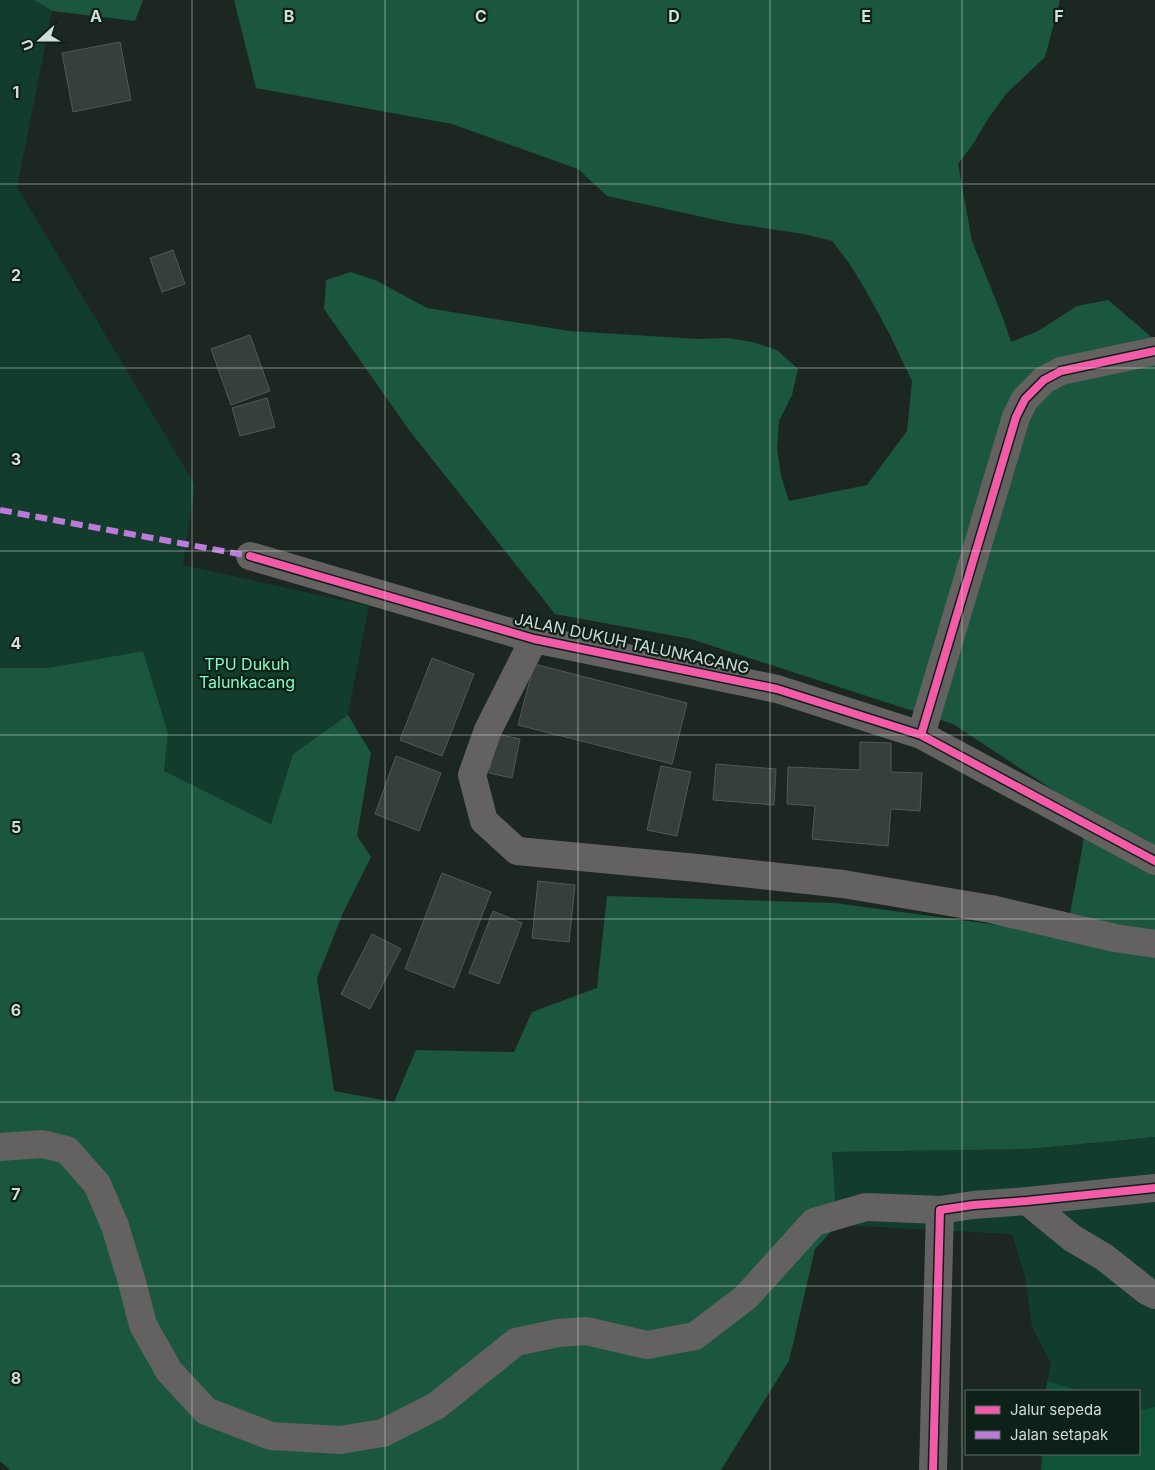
<svg xmlns="http://www.w3.org/2000/svg" width="1155" height="1470" font-family="Inter,sans-serif">
  <style>
    .green { fill: #123c2b }
    .forest { fill: #1b573e }
    .water { fill: #0e5238 }
    .building { fill: #363f3a; stroke: #505954 }
    .lines { fill: none; stroke-linecap: round; stroke-linejoin: round }
    .minor { stroke: #636260; stroke-width: 28 }
    .quiet { stroke: #bd7bd9; stroke-width: 6; stroke-dasharray: 12 6; stroke-linecap: butt }
    .cycleway-casing { stroke: #0e2118; stroke-width: 11 }
    .cycleway { stroke: #f35aa7; stroke-width: 8 }
    .grid { fill: none; stroke: #d1ddd6; stroke-width: 1; stroke-opacity: 0.55 }
    .labels { text-anchor: middle; dominant-baseline: central; stroke-width: 4.5; stroke-linejoin: round; paint-order: stroke }
    .street-label { font-size: 16px; fill: #d1ddd6; stroke: #0e2118 }
    .park-label { font-size: 16px; fill: #86fcc5; stroke: #0e2118 }
    .grid-label { font-size: 16px; text-anchor: middle; font-weight: bold; fill: #d1ddd6; stroke: #0e2118; stroke-width: 4.5; stroke-linejoin: round; paint-order: stroke }
  </style>
  <rect width="100%" height="100%" fill="#1c2721"/>
  <path class="green" d="M0,0H34L52,11L17,187L195,485L183,565L369,606L348,715L293,754L271,824L164,771L168,733L143,651L48,668H0Z
    M1155,1137V1407L1144,1409L1139,1408V1391H1082L1047,1381L1051,1364L1032,1327L1025,1277L1012,1234L837,1225L832,1152L1028,1149Z"/>
  <path class="forest" d="M34,0H143L135,21L52,11Z
    M234,0H1060L1045,57L1006,94L988,119L973,144L958,164L972,241L1003,318L1011,342L1038,331L1077,306L1108,300L1155,340V1137L1028,1149L832,1152L837,1225L815,1249L789,1361L721,1470H10L0,1461V668H48L143,651L168,733L164,771L271,824L293,754L348,715L371,753L357,836L371,857L343,913L317,978L334,1091L394,1102L416,1050L514,1052L532,1012L597,988L607,896L835,903L1042,931L1070,914L1083,844L1085,811L953,724L691,639L555,614L409,430L324,309L326,280L351,272L377,281L427,308L569,331L698,339L727,338L753,342L777,350L798,369L792,395L779,421L777,448L781,476L789,501L867,485L907,431L912,381L890,335L864,287L849,263L832,241L804,234L730,223L607,196L578,169L452,124L256,88Z"/>
  <path class="water" d="M1047,1381L1082,1391H1046Z
    M1155,1407V1470H1041L1042,1454H1139V1408L1144,1409Z"/>
  <path class="building" d="M120,42L131,100L73,112L62,53Z
    M173,250L185,284L162,292L150,258Z
    M250,335L270,391L231,405L211,349Z
    M267,398L275,427L240,436L232,408Z
    M432,658L474,674L442,756L400,740Z
    M534,664L687,703L672,764L518,725Z
    M497,734L520,739L512,778L489,773Z
    M860,742L891,743V772L922,773L920,811L891,809L888,846L812,839L815,806L787,804L788,767L860,770Z
    M396,756L441,773L419,831L375,814Z
    M716,764L776,769L774,805L713,800Z
    M661,766L691,772L677,836L647,830Z
    M442,873L491,892L454,988L405,969Z
    M538,881L575,885L569,942L532,938Z
    M493,911L522,923L499,984L469,973Z
    M372,934L401,949L370,1009L341,994Z"/>
  <g class="lines">
    <path class="minor" d="M250,556L534,639L777,689L921,735L1155,861
      M534,639L488,730L472,775L484,821L517,851L697,868L843,884L991,909L1115,938L1155,944
      M921,735L1016,417L1025,399L1044,380L1061,371L1155,351
      M0,1147L42,1144L67,1150L97,1184L115,1226L132,1282L143,1325L169,1371L206,1411L271,1436L340,1440L383,1433L436,1406L516,1342L558,1333L586,1331L647,1345L695,1336L746,1297L814,1222L866,1207L940,1210L973,1205L1027,1201L1155,1188
      M1027,1201L1072,1238L1104,1257L1147,1291L1155,1295
      M933,1470L940,1210"/>
    <path class="quiet" d="M0,510L250,556"/>
    <defs>
      <path id="cycleway" d="M250,556L534,639L777,689L921,735L1155,861
        M921,735L1016,417L1025,399L1044,380L1061,371L1155,351
        M933,1470L940,1210L973,1205L1027,1201L1155,1188"/>
    </defs>
    <use href="#cycleway" class="cycleway-casing"/>
    <use href="#cycleway" class="cycleway"/>
  </g>
  <path class="grid" d="M192,0V1470M385,0V1470M578,0V1470M770,0V1470M962,0V1470M0,184H1155M0,368H1155M0,551H1155M0,735H1155M0,919H1155M0,1102H1155M0,1286H1155"/>
  <g class="labels">
    <g class="street-label">
      <text transform="translate(632 643) rotate(12)">JALAN DUKUH TALUNKACANG</text>
    </g>
    <g class="park-label">
      <text x="247" y="664">TPU Dukuh<tspan x="247" dy="18">Talunkacang</tspan></text>
    </g>
  </g>
  <g class="grid-label">
    <text x="96" y="22">A</text>
    <text x="289" y="22">B</text>
    <text x="481" y="22">C</text>
    <text x="674" y="22">D</text>
    <text x="866" y="22">E</text>
    <text x="1059" y="22">F</text>
    <text x="16" y="98">1</text>
    <text x="16" y="281">2</text>
    <text x="16" y="465">3</text>
    <text x="16" y="649">4</text>
    <text x="16" y="833">5</text>
    <text x="16" y="1016">6</text>
    <text x="16" y="1200">7</text>
    <text x="16" y="1384">8</text>
  </g>
  <rect x="965" y="1390" width="175" height="65" fill="#0e2118" stroke="#5c6c64"/>
  <rect x="975" y="1406" width="25" height="8" fill="#f35aa7" stroke="#5c6c64"/>
  <text x="1010" y="1415" font-size="15" fill="#d1ddd6">Jalur sepeda</text>
  <rect x="975" y="1431" width="25" height="8" fill="#bd7bd9" stroke="#5c6c64"/>
  <text x="1010" y="1440" font-size="15" fill="#d1ddd6">Jalan setapak</text>
  <g transform="translate(40 40) rotate(249)" stroke="#0e2118" stroke-width="4" paint-order="stroke">
  <path d="M0-4L9 19L0 12L-9 19Z" fill="#d1ddd6"/>
  <text y="-8" font-size="14" font-weight="bold" text-anchor="middle" fill="#d1ddd6">U</text>
  </g>
</svg>
